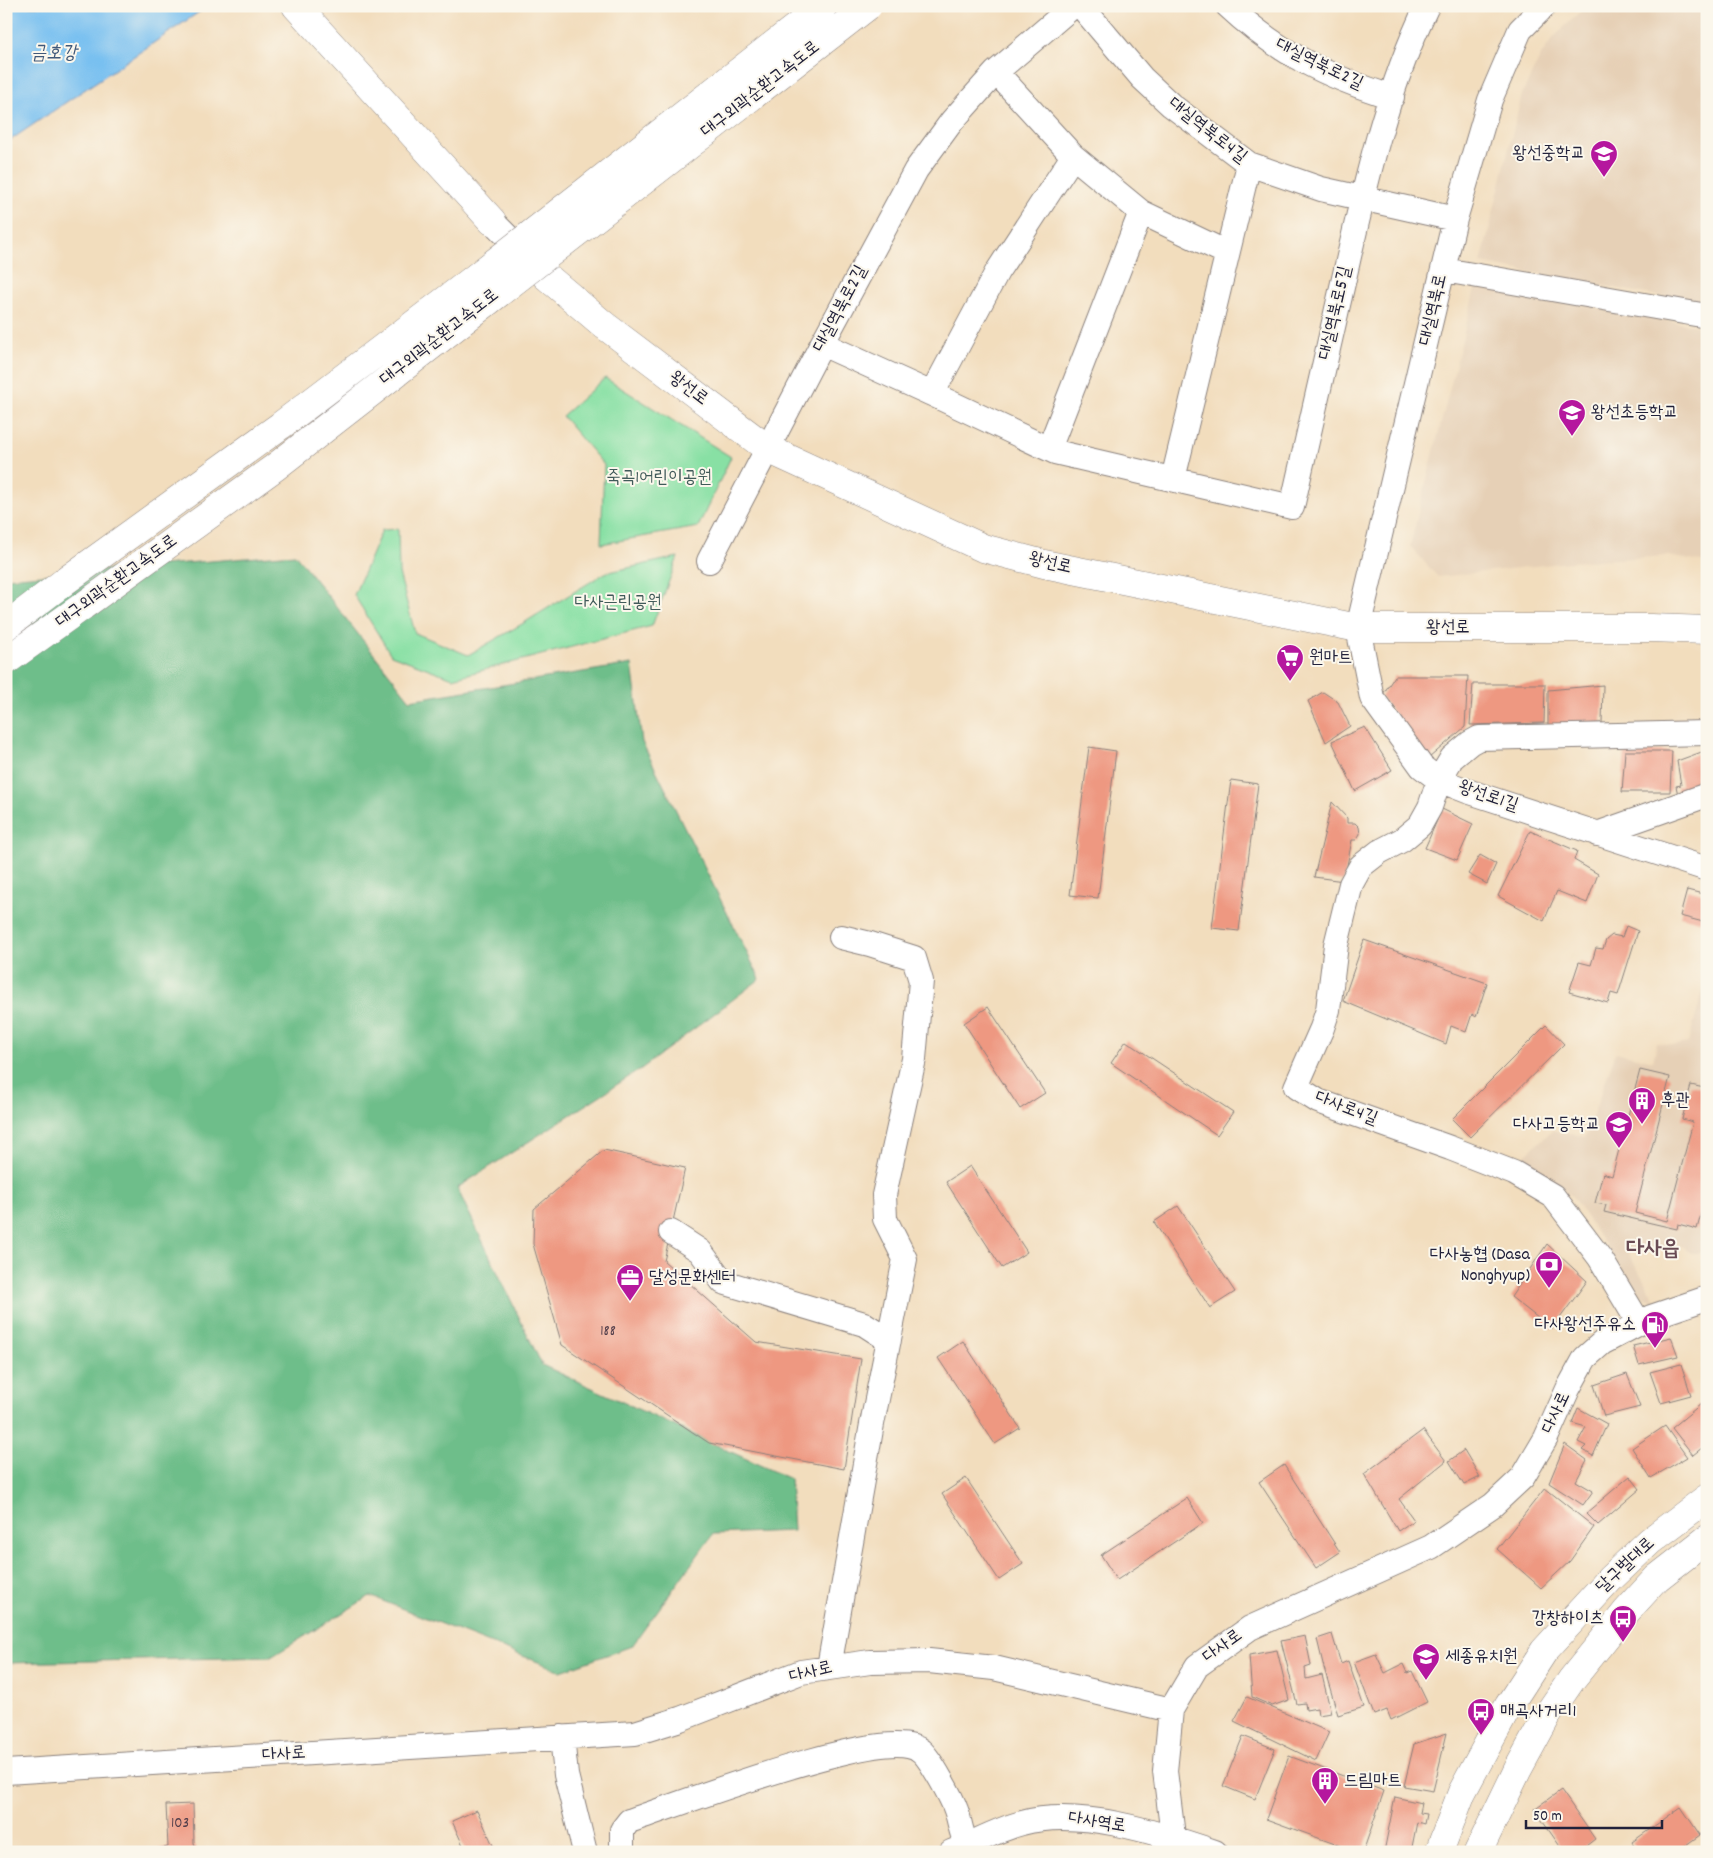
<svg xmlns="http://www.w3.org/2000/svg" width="1713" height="1858" font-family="Dekko,'Poor Story',sans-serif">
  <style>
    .built { fill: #e6d0b6 }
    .green { fill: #88e0a4; stroke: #558170 }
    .forest { fill: #6ebe8a; stroke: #487062 }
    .water { fill: #78c0f0; stroke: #4d7196 }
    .building { fill: #ee9881 }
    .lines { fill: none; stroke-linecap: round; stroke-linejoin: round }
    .minor-casing { stroke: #8a807c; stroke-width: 26 }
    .major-casing { stroke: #8a807c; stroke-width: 29 }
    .highway-casing { stroke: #8a807c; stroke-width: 29 }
    .minor { stroke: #fff; stroke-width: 24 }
    .major { stroke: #fff; stroke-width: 28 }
    .highway { stroke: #fff; stroke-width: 28 }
    .highway-bridge-casing { stroke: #8a807c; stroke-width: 29; stroke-linecap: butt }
    .highway-bridge { stroke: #fff; stroke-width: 28 }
    .labels { text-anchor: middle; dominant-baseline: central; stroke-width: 4; stroke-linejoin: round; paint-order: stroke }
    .number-label { font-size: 15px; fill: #55404c }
    .street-label { font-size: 18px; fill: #22223b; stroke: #fbf7ec }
    .poi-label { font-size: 18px; fill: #22223b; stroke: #fbf7ec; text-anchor: start }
    .park-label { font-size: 18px; fill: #415b5a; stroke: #fbf7ec }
    .water-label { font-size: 19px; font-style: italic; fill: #40597a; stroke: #fbf7ec }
    .district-label { font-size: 22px; font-weight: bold; fill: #694b54; stroke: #fbf7ec }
  </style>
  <rect width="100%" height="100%" fill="#fbf7ec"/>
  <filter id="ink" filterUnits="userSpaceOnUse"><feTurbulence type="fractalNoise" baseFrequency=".02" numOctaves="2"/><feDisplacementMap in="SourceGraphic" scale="10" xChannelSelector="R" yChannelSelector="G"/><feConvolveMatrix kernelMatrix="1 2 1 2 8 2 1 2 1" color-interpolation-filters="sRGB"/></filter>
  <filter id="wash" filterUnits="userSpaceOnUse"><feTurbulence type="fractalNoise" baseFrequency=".0096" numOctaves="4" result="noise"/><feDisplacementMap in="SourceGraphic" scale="20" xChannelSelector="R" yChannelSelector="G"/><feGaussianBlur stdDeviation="1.12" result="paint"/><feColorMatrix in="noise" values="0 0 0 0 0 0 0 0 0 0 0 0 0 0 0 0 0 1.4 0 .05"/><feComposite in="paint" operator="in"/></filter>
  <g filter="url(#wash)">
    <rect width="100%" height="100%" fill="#f2ddbd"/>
    <path class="built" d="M1586,6H1707V305L1481,263L1522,94L1541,55L1554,37Z
      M1476,285L1707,328V563L1668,556L1570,562L1438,577L1410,546Z
      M1707,985V1253H1691L1676,1243L1628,1252L1656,1302L1645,1298L1638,1293L1572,1196L1518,1161L1553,1130L1585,1137L1616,1052L1653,1061L1657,1043L1676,1045L1688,1043L1704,987Z"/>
    <path class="green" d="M605,378L731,457L698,527L601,544L604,465L562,416Z
      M398,529L399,573L415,633L468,655L522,624L605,573L678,557L652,626L453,678L391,655L354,595L382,530Z"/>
    <path class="forest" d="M295,554L410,700L632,664L642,742L760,979L641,1069L457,1188L542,1365L790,1479L793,1531L713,1534L632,1646L561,1671L370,1596L271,1657L6,1663V578Z"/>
    <path class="water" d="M6,6H208L6,143Z"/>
    <g id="blocks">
      <path class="building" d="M1395,676H1468L1465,727L1429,758L1381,697Z
        M1473,684H1545L1544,723L1470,725Z
        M1603,685L1602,723L1548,725V690Z
        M1323,692L1338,702L1350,726L1326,742L1308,701Z
        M1365,727L1392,770L1355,791L1332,741Z
        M1089,747L1116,751L1098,898L1070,895Z
        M1707,750V784L1678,795L1676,786L1681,785L1677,761Z
        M1625,751H1672L1670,792H1622Z
        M1231,780L1258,784L1239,931L1212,928Z
        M1332,802L1347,818V823H1355L1359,827L1360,834L1356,840H1352L1344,881L1314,877Z
        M1442,809L1473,824L1457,860L1425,848Z
        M1530,831L1577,851L1574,860L1598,874L1587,903L1557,891L1544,921L1498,896Z
        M1480,855L1496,864L1487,884L1468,874Z
        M1687,890L1707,895V923L1680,916Z
        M1626,926L1638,931L1618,995L1611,993L1608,1003L1569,992L1579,962L1591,965L1596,948L1603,949L1606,940L1612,935L1622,937Z
        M1364,940L1487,983L1476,1017L1472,1014L1466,1032L1451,1026L1446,1044L1343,1001Z
        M988,1007L1045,1093L1020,1109L964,1023Z
        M1546,1025L1564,1044L1470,1137L1452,1119Z
        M1126,1041L1233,1112L1217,1135L1111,1063Z
        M1640,1070L1670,1077L1635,1213L1667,1221L1693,1122L1682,1119L1691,1085L1704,1088L1707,1081V1192L1697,1229L1678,1224L1677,1229L1604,1212L1606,1205L1595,1203L1603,1173L1612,1176Z
        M604,1150L685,1168L664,1261L756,1342L861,1359L844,1469L709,1443L562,1345L533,1244L534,1209Z
        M970,1166L1027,1252L1002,1268L946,1182Z
        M1178,1206L1235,1292L1210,1308L1154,1222Z
        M1547,1244L1587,1281L1552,1329L1511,1297Z
        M1671,1337L1678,1356L1639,1365L1633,1346Z
        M963,1341L1020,1428L995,1444L938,1358Z
        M1681,1364L1691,1395L1661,1403L1650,1372Z
        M1627,1374L1640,1407L1604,1416L1594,1385Z
        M1707,1399V1444L1693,1455L1672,1428Z
        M1578,1408L1607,1424L1593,1456L1582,1450L1586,1446L1578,1442L1586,1427L1572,1423Z
        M1665,1426L1687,1457L1651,1478L1632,1448Z
        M1423,1430L1446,1461L1399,1499L1414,1520L1398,1531L1364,1474Z
        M1565,1444L1587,1460L1576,1481L1593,1491L1583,1505L1549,1483Z
        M1464,1450L1480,1477L1464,1485L1449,1461Z
        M1284,1465L1340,1552L1316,1568L1259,1482Z
        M1630,1476L1640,1489L1598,1525L1586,1513Z
        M966,1478L1023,1564L999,1580L942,1494Z
        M1545,1488L1594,1527L1570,1561L1541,1588L1497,1549Z
        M1187,1498L1203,1523L1117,1580L1101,1555Z
        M1332,1634L1341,1664L1348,1661L1364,1707L1338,1715L1324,1668L1317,1639Z
        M1305,1636L1311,1665L1305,1667L1306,1679L1322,1675L1331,1713L1318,1715L1317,1708L1306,1710L1305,1703L1297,1704L1281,1641Z
        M1277,1650L1289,1700L1272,1706L1252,1697L1249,1655Z
        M1376,1654L1385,1673L1403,1664L1407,1673L1412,1671L1427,1702L1391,1720L1387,1710L1374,1715L1354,1662Z
        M1247,1697L1329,1732L1316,1761L1234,1721Z
        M1447,1733L1433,1791L1404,1786L1414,1744Z
        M1243,1736L1275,1749L1255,1799L1223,1786Z
        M1289,1756L1384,1791L1363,1852H1357L1266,1819Z
        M1561,1790L1595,1839L1578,1852H1564L1534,1809Z
        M1395,1797L1421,1803L1419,1813L1426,1814L1424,1824L1417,1822L1411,1852H1384Z
        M193,1804L194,1843L198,1852H158V1849L168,1847L166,1805Z
        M1681,1807L1700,1835L1676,1852H1639L1632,1842Z
        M477,1810L496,1852H466L452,1821Z"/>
    </g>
  </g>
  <g filter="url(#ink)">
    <use href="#blocks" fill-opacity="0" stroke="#8a807c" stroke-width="1"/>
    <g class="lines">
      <defs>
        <path id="minor" d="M1081,6L1142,78L1171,105L1249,164L1321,189L1455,219
          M1228,6C1278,53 1328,77 1392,97
          M1544,6L1520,30L1490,100L1455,219L1358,628L1372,698L1422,767L1439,780L1467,791L1707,869
          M996,72L1073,156L1141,212L1227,253
          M492,221L525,254
          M1444,270L1707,316
          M822,344L932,394L1055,452L1292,507C1310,429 1327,351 1345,274C1365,185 1387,88 1427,6
          M932,394L997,272L1073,156
          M1049,449L1141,212
          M1173,479L1249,164
          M709,561L822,344L916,170L952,121L996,72L1073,6
          M1597,834L1707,795
          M671,1232L700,1251L723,1282L864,1324L889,1340
          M1639,1323L1600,1258L1553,1196L1514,1173L1450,1148L1318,1101L1296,1087L1322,1028L1328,1010L1336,945L1351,884L1361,866L1379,852L1402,840L1420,825L1430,807L1439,780L1452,758L1470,743L1479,738L1707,733
          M829,1667L872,1424L905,1259L885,1219L884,1195L914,1059L921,981L914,958L870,944L841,937
          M1171,1710L1165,1771L1175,1852
          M562,1737L566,1775L585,1852
          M6,1772L635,1733L680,1719L801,1672L870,1662L929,1661L994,1668L1171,1710L1197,1666L1250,1628L1431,1547L1493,1505L1523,1477L1546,1438L1568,1389L1585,1358L1602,1343L1651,1317L1707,1298
          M622,1852V1830L629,1821C673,1807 889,1722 921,1751C930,1758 952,1798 956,1810C959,1818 960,1827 963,1835
          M951,1852C974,1843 998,1829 1022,1823C1080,1807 1159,1833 1215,1852"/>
        <path id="major" d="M296,6L492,221
          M525,254L546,276L604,325L768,449L983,548L1044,564L1358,628H1651L1707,630
          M1439,1852L1462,1792L1509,1705L1544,1651L1610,1579L1650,1541L1707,1498
          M1478,1852L1518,1769L1548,1714L1572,1679L1626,1612L1657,1578L1707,1539"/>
        <path id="highway" d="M6,626L64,582
          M6,661L83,606"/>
      </defs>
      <use href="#minor" class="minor-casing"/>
      <use href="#major" class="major-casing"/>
      <use href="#highway" class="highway-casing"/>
      <use href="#minor" class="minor"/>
      <use href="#major" class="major"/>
      <use href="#highway" class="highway"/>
      <defs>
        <path id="highway-bridge" d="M64,582L280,426L467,284L823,6
          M83,606L274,468L868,6"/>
      </defs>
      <use href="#highway-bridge" class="highway-bridge-casing"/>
      <use href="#highway-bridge" class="highway-bridge"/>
    </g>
  </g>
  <defs>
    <symbol id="school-pin" viewBox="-11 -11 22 30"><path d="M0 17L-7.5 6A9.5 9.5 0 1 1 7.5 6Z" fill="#b5179e" stroke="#fbf7ec"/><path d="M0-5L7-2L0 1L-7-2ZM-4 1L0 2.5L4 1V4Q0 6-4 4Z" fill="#fff"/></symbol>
    <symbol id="supermarket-pin" viewBox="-11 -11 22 30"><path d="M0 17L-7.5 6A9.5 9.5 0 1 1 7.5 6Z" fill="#b5179e" stroke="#fbf7ec"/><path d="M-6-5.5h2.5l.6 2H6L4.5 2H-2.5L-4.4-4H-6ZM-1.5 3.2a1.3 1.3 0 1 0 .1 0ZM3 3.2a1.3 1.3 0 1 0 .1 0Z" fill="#fff"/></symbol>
    <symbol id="building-pin" viewBox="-11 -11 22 30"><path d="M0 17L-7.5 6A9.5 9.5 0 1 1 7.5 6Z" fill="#b5179e" stroke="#fbf7ec"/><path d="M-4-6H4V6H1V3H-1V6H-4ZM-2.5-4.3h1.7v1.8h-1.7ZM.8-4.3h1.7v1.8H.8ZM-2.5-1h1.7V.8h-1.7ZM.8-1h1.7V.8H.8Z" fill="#fff"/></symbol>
    <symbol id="bank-pin" viewBox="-11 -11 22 30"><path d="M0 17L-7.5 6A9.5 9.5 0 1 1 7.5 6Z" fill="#b5179e" stroke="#fbf7ec"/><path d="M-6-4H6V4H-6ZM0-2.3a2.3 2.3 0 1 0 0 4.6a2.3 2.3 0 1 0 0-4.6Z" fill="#fff"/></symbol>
    <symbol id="office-pin" viewBox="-11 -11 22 30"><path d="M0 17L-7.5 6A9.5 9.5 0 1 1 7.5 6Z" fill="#b5179e" stroke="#fbf7ec"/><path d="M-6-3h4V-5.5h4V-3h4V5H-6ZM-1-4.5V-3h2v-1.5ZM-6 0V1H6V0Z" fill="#fff"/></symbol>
    <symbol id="fuel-pin" viewBox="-11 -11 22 30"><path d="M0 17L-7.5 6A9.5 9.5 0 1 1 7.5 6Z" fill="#b5179e" stroke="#fbf7ec"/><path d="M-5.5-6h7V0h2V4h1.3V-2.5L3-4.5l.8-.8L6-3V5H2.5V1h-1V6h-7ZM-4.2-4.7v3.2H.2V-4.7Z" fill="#fff"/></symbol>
    <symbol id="bus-pin" viewBox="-11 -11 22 30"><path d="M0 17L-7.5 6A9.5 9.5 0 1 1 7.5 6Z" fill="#b5179e" stroke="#fbf7ec"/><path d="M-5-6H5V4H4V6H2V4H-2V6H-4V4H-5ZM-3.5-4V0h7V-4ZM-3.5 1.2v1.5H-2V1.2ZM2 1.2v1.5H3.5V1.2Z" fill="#fff"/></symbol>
  </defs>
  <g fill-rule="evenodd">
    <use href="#school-pin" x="1588" y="138" width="32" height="43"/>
    <use href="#school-pin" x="1556" y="397" width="32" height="43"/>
    <use href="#supermarket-pin" x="1274" y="642" width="32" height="43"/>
    <use href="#building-pin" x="1626" y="1085" width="32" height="43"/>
    <use href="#school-pin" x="1603" y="1109" width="32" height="43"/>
    <use href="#bank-pin" x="1533" y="1249" width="32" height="43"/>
    <use href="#office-pin" x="614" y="1262" width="32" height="43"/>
    <use href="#fuel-pin" x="1639" y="1309" width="32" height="43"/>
    <use href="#bus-pin" x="1607" y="1603" width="32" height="43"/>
    <use href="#school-pin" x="1410" y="1641" width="32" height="43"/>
    <use href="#bus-pin" x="1465" y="1696" width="32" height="43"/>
    <use href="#building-pin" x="1309" y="1765" width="32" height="43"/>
  </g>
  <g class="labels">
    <g class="number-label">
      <text x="608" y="1332">188</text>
      <text x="180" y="1824">103</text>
    </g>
    <g class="street-label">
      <text transform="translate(1319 65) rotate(26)">대실역북로2길</text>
      <text transform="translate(761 90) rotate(-38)">대구외곽순환고속도로</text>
      <text transform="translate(1207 131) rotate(38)">대실역북로4길</text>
      <text transform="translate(841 309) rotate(-62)">대실역북로2길</text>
      <text transform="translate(1434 310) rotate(-77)">대실역북로</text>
      <text transform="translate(1336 313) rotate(-77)">대실역북로5길</text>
      <text transform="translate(440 338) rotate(-38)">대구외곽순환고속도로</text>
      <text transform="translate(688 389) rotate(37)">왕선로</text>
      <text transform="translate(1050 564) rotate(13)">왕선로</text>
      <text transform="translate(117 582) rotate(-36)">대구외곽순환고속도로</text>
      <text x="1448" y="628">왕선로</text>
      <text transform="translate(1488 797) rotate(19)">왕선로1길</text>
      <text transform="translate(1346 1109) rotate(21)">다사로4길</text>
      <text transform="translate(1557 1413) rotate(-65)">다사로</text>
      <text transform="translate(1626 1566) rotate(-43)">달구벌대로</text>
      <text transform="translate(1223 1647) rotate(-36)">다사로</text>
      <text transform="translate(811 1673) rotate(-14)">다사로</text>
      <text transform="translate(284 1755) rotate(-4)">다사로</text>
      <text transform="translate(1097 1823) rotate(9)">다사역로</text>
    </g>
    <g class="poi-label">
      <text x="1585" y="154" text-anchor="end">왕선중학교</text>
      <text x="1591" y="413">왕선초등학교</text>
      <text x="1309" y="658">원마트</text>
      <text x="1661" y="1101">후관</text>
      <text x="1600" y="1125" text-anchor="end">다사고등학교</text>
      <text x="1530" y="1255" text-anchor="end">다사농협 (Dasa<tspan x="1530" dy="21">Nonghyup)</tspan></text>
      <text x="649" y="1278">달성문화센터</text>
      <text x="1636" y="1325" text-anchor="end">다사왕선주유소</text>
      <text x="1604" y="1619" text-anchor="end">강창하이츠</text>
      <text x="1445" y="1657">세종유치원</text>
      <text x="1500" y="1712">매곡사거리1</text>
      <text x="1344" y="1781">드림마트</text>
    </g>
    <g class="park-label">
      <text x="659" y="478">죽곡1어린이공원</text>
      <text x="618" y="603">다사근린공원</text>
    </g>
    <g class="water-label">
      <text x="54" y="54">금호강</text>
    </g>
    <g class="district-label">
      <text x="1653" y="1249">다사읍</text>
    </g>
  </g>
  <rect width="1713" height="1858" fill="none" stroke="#fbf7ec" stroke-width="25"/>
  <path d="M1526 1820v8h136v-8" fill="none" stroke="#22223b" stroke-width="2.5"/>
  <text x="1533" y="1820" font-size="15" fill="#22223b" stroke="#fbf7ec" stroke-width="4" paint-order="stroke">50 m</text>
</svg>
